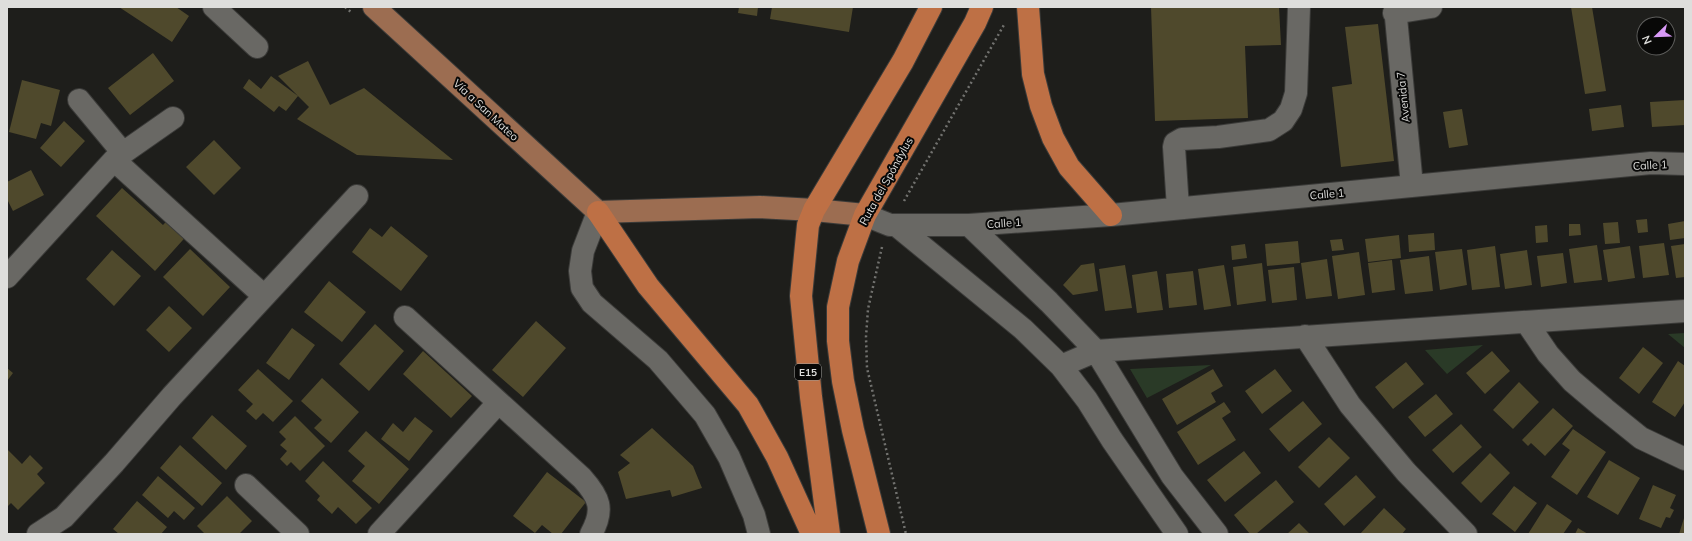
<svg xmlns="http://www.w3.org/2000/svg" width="1692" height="541" font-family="Mulish,sans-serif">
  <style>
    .green { fill: #2a3a27 }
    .building { fill: #4f492c }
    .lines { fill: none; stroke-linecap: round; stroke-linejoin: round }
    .minor-casing { stroke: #3b3b39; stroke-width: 24 }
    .major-casing { stroke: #3b3b39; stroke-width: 24 }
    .highway-casing { stroke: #3b3b39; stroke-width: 24 }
    .path { stroke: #72726f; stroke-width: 2.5; stroke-dasharray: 2 3; stroke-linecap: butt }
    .minor { stroke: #696864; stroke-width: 22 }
    .major { stroke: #9c6d51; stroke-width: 22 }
    .highway { stroke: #be7045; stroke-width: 22 }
    .labels { text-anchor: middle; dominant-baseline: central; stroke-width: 4; stroke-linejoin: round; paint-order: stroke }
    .shield { fill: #080807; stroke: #9e9e9c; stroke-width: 1 }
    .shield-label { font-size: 10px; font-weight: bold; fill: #dededc }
    .street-label { font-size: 11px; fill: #dededc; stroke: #080807 }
  </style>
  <rect width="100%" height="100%" fill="#1e1e1b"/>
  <path class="green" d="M1685,333V348L1668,334Z
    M1483,345L1447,374L1425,350Z
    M1211,365L1147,398L1130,369Z"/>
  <path class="building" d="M119,7H176L189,16L172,42Z
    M739,7H758L757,16L738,13Z
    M772,7H853L849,32L770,19Z
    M1151,7H1279L1281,45L1245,46L1248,118L1155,121Z
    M1571,7H1592L1606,91L1585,94Z
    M1378,24L1394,161L1341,167L1332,87L1352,84L1345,27Z
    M153,53L174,81L130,115L108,88Z
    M308,61L330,105L364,88L453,160L357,155L297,119L309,107L278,76Z
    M271,76L298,96L286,111L279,106L274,112L243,88L249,79L261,89Z
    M22,80L60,90L51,126L41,123L36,139L9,132Z
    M1685,100V125L1652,127L1650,102Z
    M1621,105L1624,127L1592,131L1589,109Z
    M1462,109L1468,145L1449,148L1443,112Z
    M64,121L85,141L61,167L40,148Z
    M214,140L241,168L214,195L186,167Z
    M31,170L44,195L13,211L7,199V182Z
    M122,188L163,225L173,214L191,231L155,271L96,216Z
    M1647,219L1648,232L1638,233L1636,220Z
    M1685,221V238L1670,240L1668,224Z
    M1618,222L1620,243L1605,244L1603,223Z
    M1569,224H1580L1581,235L1569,236Z
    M1547,225L1548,242L1536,243L1535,226Z
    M391,226L428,256L401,291L352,252L370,228L382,237Z
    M1434,233L1435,250L1409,252L1408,235Z
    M1399,235L1401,258L1368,262L1365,239Z
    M1342,239L1344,250L1332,251L1330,240Z
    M1298,241L1300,263L1267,266L1265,244Z
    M1664,243L1669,275L1643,278L1639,246Z
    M1245,244L1247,258L1232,260L1231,246Z
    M1685,244V277L1676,278L1671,246Z
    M1597,245L1602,280L1574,283L1569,249Z
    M1495,246L1500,287L1472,290L1467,250Z
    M1630,246L1635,278L1608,282L1603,250Z
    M190,249L230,287L203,316L163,277Z
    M1462,249L1467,285L1440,290L1435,252Z
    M112,250L141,276L114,306L86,279Z
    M1527,250L1532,285L1505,289L1500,254Z
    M1359,252L1365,295L1338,299L1332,256Z
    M1563,253L1567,283L1541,287L1537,256Z
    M1429,256L1433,291L1405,294L1400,260Z
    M1327,259L1332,296L1306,299L1301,263Z
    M1392,260L1395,290L1372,293L1368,263Z
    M1094,263L1098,291L1073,295L1063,285L1081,265Z
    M1262,263L1266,301L1237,305L1233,267Z
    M1125,265L1132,308L1105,311L1099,269Z
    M1224,265L1231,306L1204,310L1198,269Z
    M1294,267L1297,300L1272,303L1268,270Z
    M1157,271L1163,310L1137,313L1132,275Z
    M1193,271L1197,305L1169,308L1166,274Z
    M329,281L366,312L342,342L304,312Z
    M169,306L192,328L169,352L146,330Z
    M536,321L566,348L523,397L492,370Z
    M375,324L404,351L369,391L339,364Z
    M292,328L315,345L289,380L266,363Z
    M1643,347L1663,363L1639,394L1619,378Z
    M423,351L472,396L451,418L403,374Z
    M1492,351L1510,371L1485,394L1466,373Z
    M1678,361L1685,366V402L1675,417L1652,402Z
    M1406,362L1424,384L1393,409L1375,387Z
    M7,368L13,373L7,381Z
    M258,369L293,401L273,422L263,413L256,420L246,411L253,404L238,390Z
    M1213,369L1223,386L1211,393L1216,402L1177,425L1162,399Z
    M1275,369L1292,391L1262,414L1245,391Z
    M322,378L359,412L331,443L314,428L322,420L301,401Z
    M1519,382L1539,402L1513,429L1493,410Z
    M1436,394L1453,414L1425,437L1408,417Z
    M1303,401L1322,424L1289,452L1269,429Z
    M1224,402L1231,412L1222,418L1236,440L1198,465L1177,432Z
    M1553,408L1573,426L1545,456L1531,443L1528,446L1522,440Z
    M212,415L247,446L226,470L192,438Z
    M295,416L325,446L300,471L291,462L287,466L280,459L287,451L280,445L286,439L279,432Z
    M415,417L433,431L409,461L381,439L393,423L403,432Z
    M1461,424L1482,447L1453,473L1432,450Z
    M652,428L693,466L702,488L672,497L670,490L626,499L618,472L630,463L620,455Z
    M1573,429L1606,452L1577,495L1551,477L1570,450L1562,444Z
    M366,431L409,469L379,504L352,481L365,466L348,451Z
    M1329,437L1350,458L1319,488L1298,467Z
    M180,445L222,483L202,506L160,468Z
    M7,449L22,464L30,455L43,468L37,474L45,483L18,510L11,503L7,507Z
    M1244,451L1261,473L1225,502L1207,480Z
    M1490,453L1510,473L1481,503L1461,483Z
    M1609,460L1640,478L1618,515L1587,497Z
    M323,461L372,508L356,524L338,507L332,514L317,500L320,496L305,481Z
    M547,472L586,502L561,534H553L542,525L535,533L513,516Z
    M1356,475L1376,497L1344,526L1324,504Z
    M158,476L195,508L184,520L174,511L168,518L142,495Z
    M1276,480L1294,502L1256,534H1250L1234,515Z
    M1653,485L1676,495L1670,508L1674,510L1670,518L1666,517L1661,528L1639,519Z
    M1514,486L1537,503L1515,532L1492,514Z
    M227,496L252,521L239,534H205L197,526Z
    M137,501L167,527L161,534H119L113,529Z
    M1547,504L1572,521L1563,534H1528Z
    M1384,508L1406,529L1402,534H1360Z
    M1685,515V534H1679Z
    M1299,523L1310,534H1287Z
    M1578,528L1588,534H1575Z"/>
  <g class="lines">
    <defs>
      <path id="minor" d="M214,7L257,47
        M1395,7L1412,186
        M1394,13L1431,7
        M79,100L123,153
        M114,160L123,153L173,118
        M1178,208L1174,147L1175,143L1182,139L1218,137L1269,130L1283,121L1291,109L1296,93L1299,7
        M598,212L583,251L580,271L582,288L592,303L658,360L705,415L729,457L754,515L759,534
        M865,215L890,225H969L1111,215L1651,163L1685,164
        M896,225L1023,329L1061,366L1087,400L1112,440L1177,534
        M969,225L1049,302L1096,351L1172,476L1217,534
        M7,277L114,160L264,296
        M405,317L582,478C599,497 605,509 591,534
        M1527,323L1548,354L1572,381L1605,409L1641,438L1685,459
        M1305,336L1350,405L1406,472L1466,534
        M1061,366L1096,351L1685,311
        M246,485L298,534
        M38,534L64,517L114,463L172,396L357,196
        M379,534L498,403"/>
      <path id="major" d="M374,7L598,212L760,207L814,210L865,215"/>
      <path id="highway" d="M1028,7L1033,74L1041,106L1053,138L1069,167L1111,215
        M598,212L648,286L748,405L777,457L812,534
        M829,534L811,397L801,296L808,225L814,210L903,61L931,7
        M879,534L853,430L843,381L838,341V307L848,261L865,215L975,23L982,7"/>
    </defs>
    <use href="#minor" class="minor-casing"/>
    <use href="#major" class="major-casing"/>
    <use href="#highway" class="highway-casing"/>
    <path class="path" d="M345,7L351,12
      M904,201L1005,23
      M882,247L868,309L866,337L867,368L906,534"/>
    <use href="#minor" class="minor"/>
    <use href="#major" class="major"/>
    <use href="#highway" class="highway"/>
  </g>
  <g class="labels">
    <rect class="shield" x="795" y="364" width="26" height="16" rx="3"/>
    <g class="shield-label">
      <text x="808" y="372">E15</text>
    </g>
    <g class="street-label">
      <text transform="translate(1403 97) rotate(-96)">Avenida 7</text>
      <text transform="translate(486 110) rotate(43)">Vía a San Mateo</text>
      <text transform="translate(1650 165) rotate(-3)">Calle 1</text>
      <text transform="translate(886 181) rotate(-61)">Ruta del Spóndylus</text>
      <text transform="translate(1327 194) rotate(-5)">Calle 1</text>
      <text transform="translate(1004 223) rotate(-4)">Calle 1</text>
    </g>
  </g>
  <rect width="1692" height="541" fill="none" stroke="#dededc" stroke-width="16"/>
  <g transform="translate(1656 36) rotate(247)"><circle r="19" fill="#080807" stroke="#5e5e5c"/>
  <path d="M0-3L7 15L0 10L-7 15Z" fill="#d99af7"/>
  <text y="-6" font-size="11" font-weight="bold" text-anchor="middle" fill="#dededc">N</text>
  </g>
</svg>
